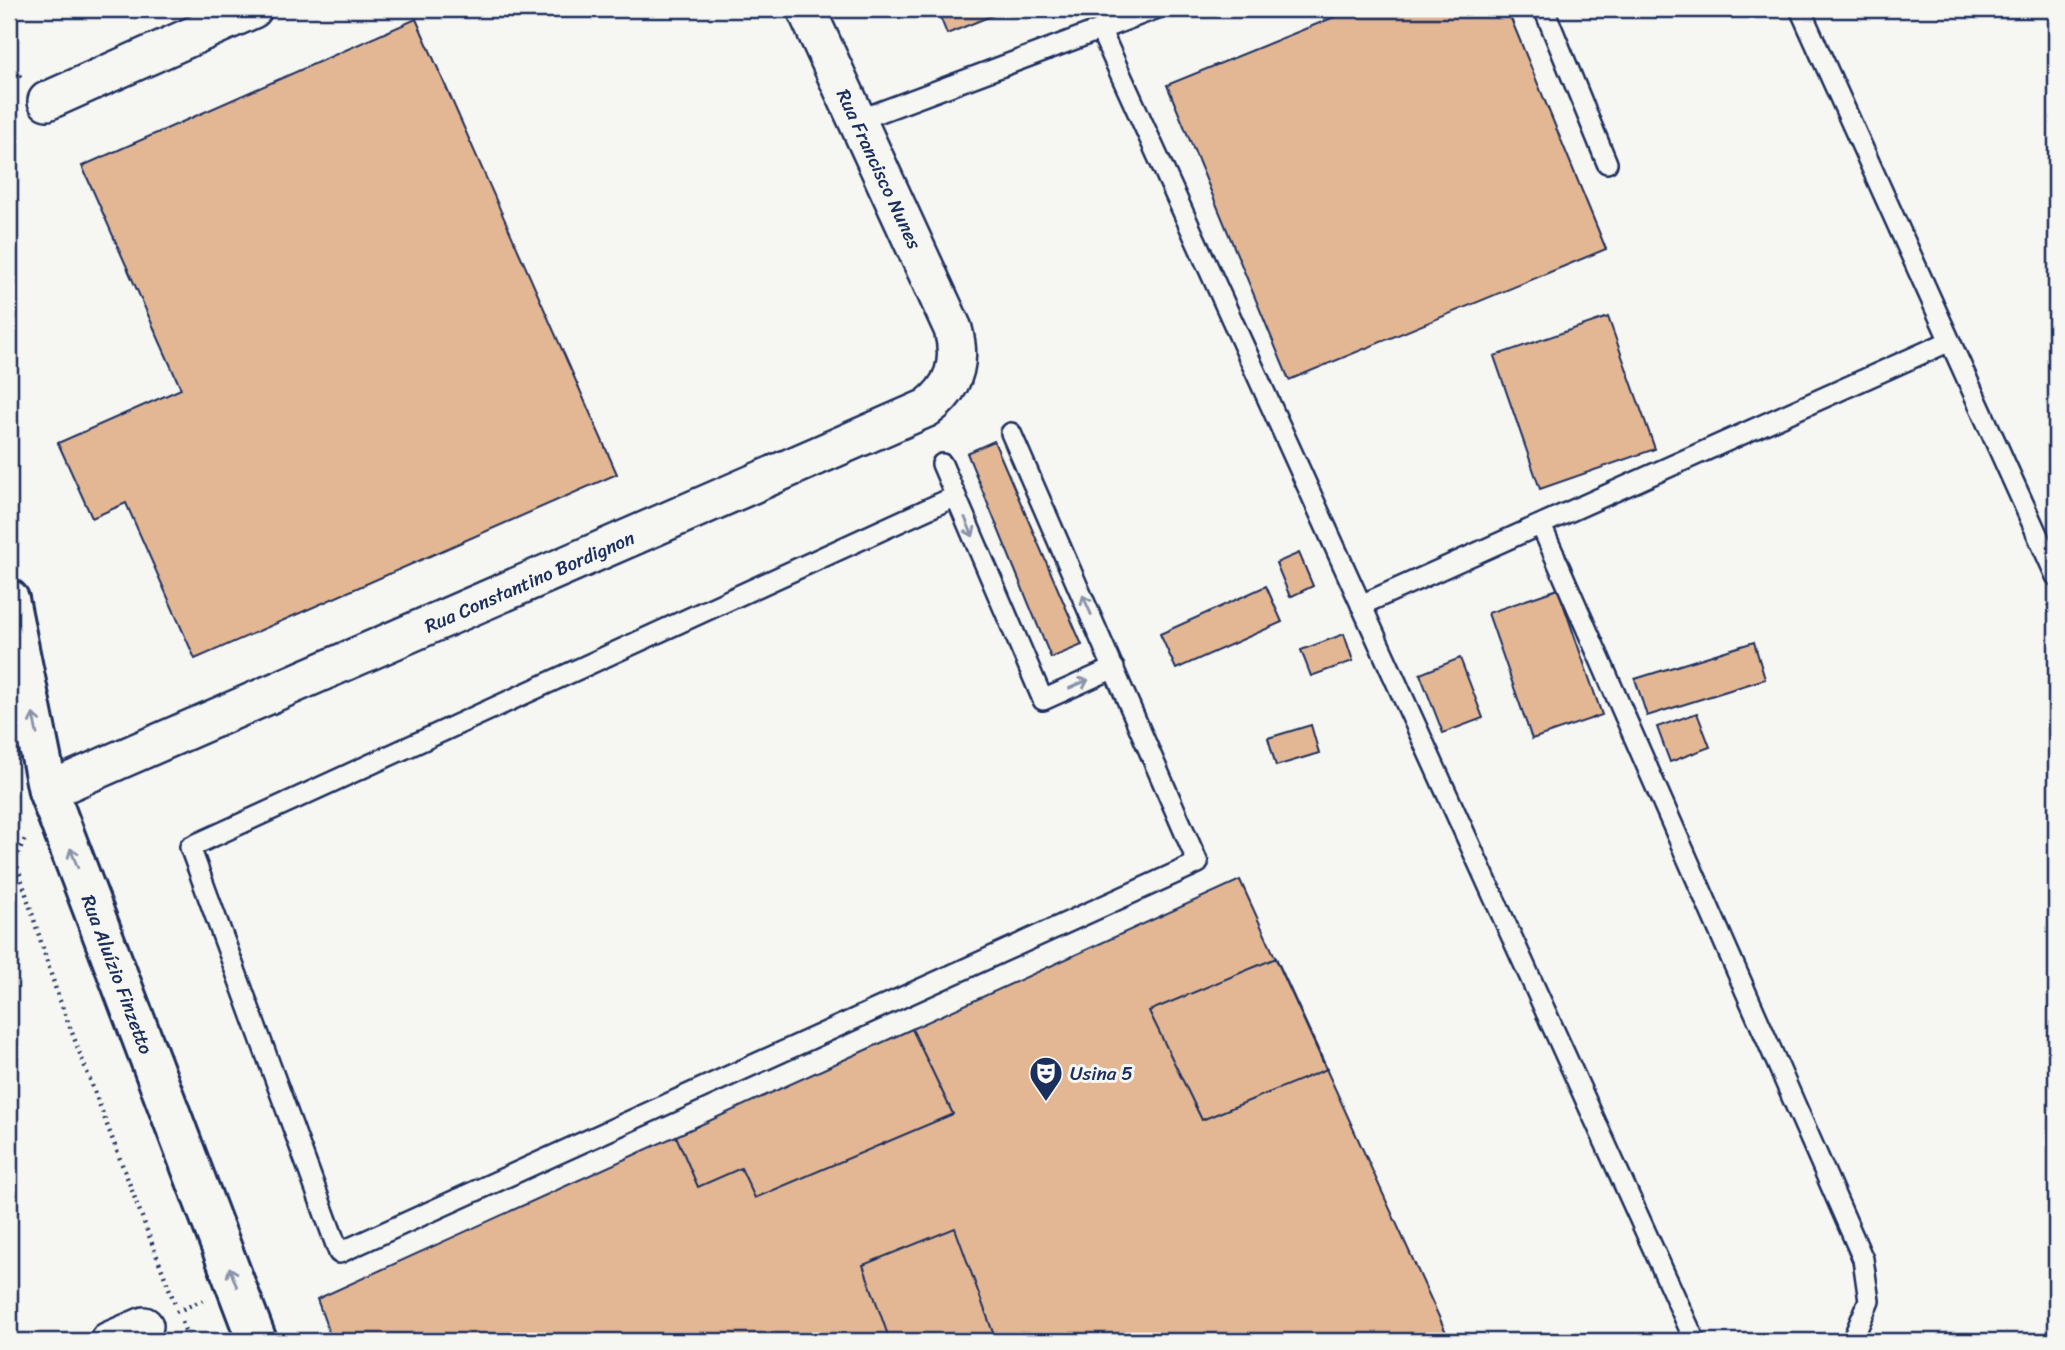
<svg xmlns="http://www.w3.org/2000/svg" width="2065" height="1350" font-family="Sriracha,sans-serif">
  <style>
    .building { fill: #e3b794; stroke: #1b2f5e; stroke-width: 2 }
    .lines { fill: none; stroke-linecap: round; stroke-linejoin: round }
    .service-casing { stroke: #1b2f5e; stroke-width: 24 }
    .minor-casing { stroke: #1b2f5e; stroke-width: 42 }
    .primary-casing { stroke: #1b2f5e; stroke-width: 44 }
    .path { stroke: #1b2f5e; stroke-width: 4.5; stroke-dasharray: 2 5; stroke-linecap: butt }
    .service { stroke: #f6f6f2; stroke-width: 19 }
    .minor { stroke: #f6f6f2; stroke-width: 37 }
    .primary { stroke: #f6f6f2; stroke-width: 38 }
    .oneway { stroke: #8892a8 }
    .labels { text-anchor: middle; dominant-baseline: central; stroke-width: 6; stroke-linejoin: round; paint-order: stroke }
    .street-label { font-size: 19px; fill: #1b2f5e; stroke: #f6f6f2 }
    .poi-label { font-size: 19px; fill: #1b2f5e; stroke: #f6f6f2; text-anchor: start }
  </style>
  <rect width="100%" height="100%" fill="#f6f6f2"/>
  <filter id="ink" filterUnits="userSpaceOnUse"><feTurbulence type="fractalNoise" baseFrequency=".0143" numOctaves="2"/><feDisplacementMap in="SourceGraphic" scale="14" xChannelSelector="R" yChannelSelector="G"/><feConvolveMatrix kernelMatrix="1 2 1 2 8 2 1 2 1" color-interpolation-filters="sRGB"/></filter>
  <g filter="url(#ink)">
    <path class="building" d="M937,9H1008L947,34Z
      M1354,9H1507L1606,249L1289,380L1167,85Z
      M416,19L617,474L195,659L126,503L92,518L58,443L181,389L82,166Z
      M1608,317L1655,449L1540,489L1494,356Z
      M994,441L1082,645L1051,658L967,453Z
      M1299,553L1313,586L1290,597L1276,563Z
      M1266,586L1282,622L1176,669L1160,634Z
      M1558,589L1602,715L1532,739L1488,613Z
      M1344,634L1353,661L1311,676L1301,650Z
      M1754,642L1765,679L1647,716L1635,679Z
      M1460,658L1483,718L1443,733L1420,674Z
      M1697,713L1710,747L1670,762L1657,727Z
      M1311,725L1319,753L1276,766L1268,738Z
      M1240,880L1450,1341H332L317,1299Z
      M1276,958L1327,1069L1202,1120L1149,1011Z
      M912,1029L953,1114L755,1198L741,1168L698,1187L676,1136Z
      M955,1228L996,1341H890L863,1265Z"/>
    <g class="lines">
      <defs>
        <path id="service" d="M1544,9L1607,163
          M1800,9L2056,576
          M1100,29L1695,1341
          M856,121L1155,9
          M942,464L1043,700L1114,668
          M956,496L190,847L339,1253L1198,863L1011,433
          M1541,525L1863,1259L1869,1301L1852,1341
          M1361,605L1950,341"/>
        <g id="minor">
          <path d="M47,101L253,9"/>
          <path id="s1" d="M48,791L927,408C954,388 962,362 953,329L806,9"/>
          <path d="M109,1341L144,1326"/>
        </g>
        <g id="primary">
          <path id="s2" d="M9,599L48,791L257,1341"/>
        </g>
      </defs>
      <use href="#service" class="service-casing"/>
      <use href="#minor" class="minor-casing"/>
      <use href="#primary" class="primary-casing"/>
      <path class="path" d="M9,66L21,77
        M9,840L57,993L175,1304
        M9,864L14,861L25,839
        M176,1312L203,1300
        M182,1322L189,1341"/>
      <use href="#service" class="service"/>
      <use href="#minor" class="minor"/>
      <use href="#primary" class="primary"/>
    </g>
    <defs><path id="oneway-shaft" d="M-6 0H5M1.5-3L5.5 0L1.5 3" fill="none" stroke-width="1.6" stroke-linecap="round" stroke-linejoin="round" transform="scale(1.75)"/></defs>
    <g class="oneway">
      <use href="#oneway-shaft" transform="translate(969 527) rotate(67)"/>
      <use href="#oneway-shaft" transform="translate(1087 605) rotate(-114)"/>
      <use href="#oneway-shaft" transform="translate(1079 684) rotate(-24)"/>
      <use href="#oneway-shaft" transform="translate(35 724) rotate(-101)"/>
      <use href="#oneway-shaft" transform="translate(74 858) rotate(-111)"/>
      <use href="#oneway-shaft" transform="translate(233 1277) rotate(-111)"/>
    </g>
  </g>
  <defs>
    <symbol id="theatre-pin" viewBox="-11 -11 22 30"><path d="M0 17L-7.5 6A9.5 9.5 0 1 1 7.5 6Z" fill="#1b2f5e" stroke="#f6f6f2"/><path d="M-5-5.5Q0-4 5-5.5V0Q5 5 0 6Q-5 5-5 0ZM-3.3-2.5H-1v1.5H-3.3ZM1-2.5H3.3v1.5H1ZM-2.8 1Q0 5.5 2.8 1Z" fill="#fff"/></symbol>
  </defs>
  <g fill-rule="evenodd">
    <use href="#theatre-pin" x="1027" y="1054" width="38" height="52"/>
  </g>
  <g class="labels">
    <g class="street-label">
      <text transform="translate(879 169) rotate(65)">Rua Francisco Nunes</text>
      <text stroke="none"><textPath href="#s1" startOffset="525">Rua Constantino Bordignon</textPath></text>
      <text stroke="none"><textPath href="#s2" startOffset="392">Rua Aluízio Finzetto</textPath></text>
    </g>
    <g class="poi-label">
      <text x="1070" y="1073">Usina 5</text>
    </g>
  </g>
  <rect width="2065" height="1350" fill="none" stroke="#f6f6f2" stroke-width="35"/>
  <rect x="18" y="18" width="2030" height="1315" fill="none" stroke="#1b2f5e" stroke-width="2.5" filter="url(#ink)"/>
</svg>
